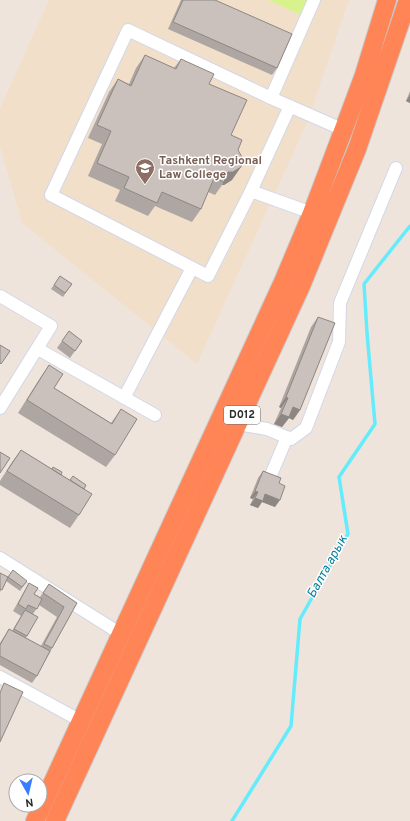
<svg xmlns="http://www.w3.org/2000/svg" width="410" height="821" font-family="Overpass,sans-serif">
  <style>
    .education { fill: #f2dfca }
    .pitch { fill: #d8f38e }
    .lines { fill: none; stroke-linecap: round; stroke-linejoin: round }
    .stream { stroke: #64ebfc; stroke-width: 3.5 }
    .minor-casing { stroke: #d1d8e6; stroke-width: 14 }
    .highway-casing { stroke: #c8c8c8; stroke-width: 20 }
    .minor { stroke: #fff; stroke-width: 12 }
    .highway { stroke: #ff8557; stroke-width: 18 }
    .wall { fill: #aea6a2; fill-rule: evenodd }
    .shaded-wall { fill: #8d8784 }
    .building { fill: #cac1bc; stroke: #8d8784 }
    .labels { text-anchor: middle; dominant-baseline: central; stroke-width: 3; stroke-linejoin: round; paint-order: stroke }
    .shield { fill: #fff; stroke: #6b6b6b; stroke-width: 1 }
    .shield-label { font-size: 11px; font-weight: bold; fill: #2c2c2c }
    .education-label { font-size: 12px; font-weight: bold; fill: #785e54; stroke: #fff; text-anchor: start }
    .water-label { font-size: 13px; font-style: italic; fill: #027f9c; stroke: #fff }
  </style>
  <rect width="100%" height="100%" fill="#efe4dc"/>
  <path class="education" d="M49,0H349L307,123L197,364L22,223L0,147V108Z"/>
  <path class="pitch" d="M268,0H308L301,15Z"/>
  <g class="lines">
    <path class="stream" d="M232,821L291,726L300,619L348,534L339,477L375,424L367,333L364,284L410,226"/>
    <defs>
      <path id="minor" d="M271,98L314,0
        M290,106L251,191L208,276L51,195L128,30L271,98L344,130
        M251,191L312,213
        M0,296L51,326L0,408
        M38,349L155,415
        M124,398L192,268
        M238,424L267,429L291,439L306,428L339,342L340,303L396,168
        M271,475L287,437
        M0,558L121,634
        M0,677L81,721"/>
      <path id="highway" d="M35,821L283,282L312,213L351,110L364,75L387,0
        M55,821L301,286L357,149L408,0"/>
    </defs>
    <use href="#minor" class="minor-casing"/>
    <use href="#highway" class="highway-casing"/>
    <use href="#minor" class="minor"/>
    <use href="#highway" class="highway"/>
  </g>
  <path class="wall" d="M181,0H215L277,68L272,75L168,29Z
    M145,55L174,68L181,59L209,84L231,135L238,150L232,180L224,185H222L215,195L208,192L201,209L192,222L155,206L148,216L115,201L120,190L88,176L102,144L88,138L109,92L118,79L129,84L136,68Z
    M410,91V103L406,101Z
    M60,276L72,284L63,297L51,289Z
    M318,317L300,410L293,420L289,418L282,427L274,424L281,408L279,407L311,327Z
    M69,331L82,341L70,358L57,348Z
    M49,365L54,388L111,423L121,409L115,455L106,467L18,413L40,378Z
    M21,450L84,489L79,515L70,528L0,485V481L12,462Z
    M263,471L279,483L275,507L262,502L258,508L250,505L253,499L250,498L258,478Z
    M0,573L8,577L27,581L20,591L6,581L0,592Z
    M29,583L34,594L40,597L49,584L77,603L37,676L32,683L0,665V643L9,629L12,631L21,616L13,611ZM39,605L57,617L41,646L26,638L27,636L33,614Z"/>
  <path class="shaded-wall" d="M410,95V103L406,101Z
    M241,167L232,180L224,185H222L228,172Z
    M286,397L288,398L281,408L279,407Z
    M293,407L300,410L293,420L289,418L282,427L274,424L281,414Z
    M255,491L258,492L253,499L250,498Z
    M265,494L280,500L275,507L262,502L258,508L250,505L255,498Z"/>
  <path class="building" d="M183,0H215L292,34L277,68L173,22Z
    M145,55L176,69L181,59L214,74L209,84L247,100L231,135L242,140L238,150L243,159L241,167L233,172H228L224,182L214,178L201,209L162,192L157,203L124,188L129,177L97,163L111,131L97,125L118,79L131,86Z
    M60,276L72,284L65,293L54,285Z
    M318,317L335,323L300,410L293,407L289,417L281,414L288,398L286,397Z
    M69,331L82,341L75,351L62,341Z
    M0,345L10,351L1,364L0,363Z
    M49,365L63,374L54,388L112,424L121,409L137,419L115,455L27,400Z
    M21,450L92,494L79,515L7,471Z
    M0,452L10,458L0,473Z
    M53,467L62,472L61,475L52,469Z
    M263,471L281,478L279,483L285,486L280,500L265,494L263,501L255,498L258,492L255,491Z
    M73,476L86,485L84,489L70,480Z
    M13,570L27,581L22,587L8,577Z
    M0,573L8,577L2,590L0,589Z
    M29,583L38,588L34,594L42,599L37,609L28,605L26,609L18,604Z
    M49,584L77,603L52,648L44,644L64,607L43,593Z
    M25,610L38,617L27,636L14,629Z
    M9,629L50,651L37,676L0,656V645Z
    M4,683L23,692L0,742V693Z"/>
  <defs>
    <symbol id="university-pin" viewBox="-11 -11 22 30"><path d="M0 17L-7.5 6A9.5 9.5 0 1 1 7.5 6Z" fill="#8d6e63" stroke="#fff"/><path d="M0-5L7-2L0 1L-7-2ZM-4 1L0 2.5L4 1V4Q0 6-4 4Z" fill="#fff"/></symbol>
  </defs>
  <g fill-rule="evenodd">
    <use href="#university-pin" x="134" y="157" width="22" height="30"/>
  </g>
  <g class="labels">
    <rect class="shield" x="224" y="406" width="36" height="18" rx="3"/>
    <g class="shield-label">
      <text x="242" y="415">D012</text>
    </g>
    <g class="education-label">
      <text x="159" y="161">Tashkent Regional<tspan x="159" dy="14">Law College</tspan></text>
    </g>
    <g class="water-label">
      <text transform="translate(328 567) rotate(-61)">Балта арык</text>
    </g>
  </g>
  <g transform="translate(28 793) rotate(172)"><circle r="19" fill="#ffffff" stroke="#ababab"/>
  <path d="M0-3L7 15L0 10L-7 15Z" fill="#397dff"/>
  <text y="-6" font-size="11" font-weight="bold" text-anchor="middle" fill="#2c2c2c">N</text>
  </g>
</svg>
